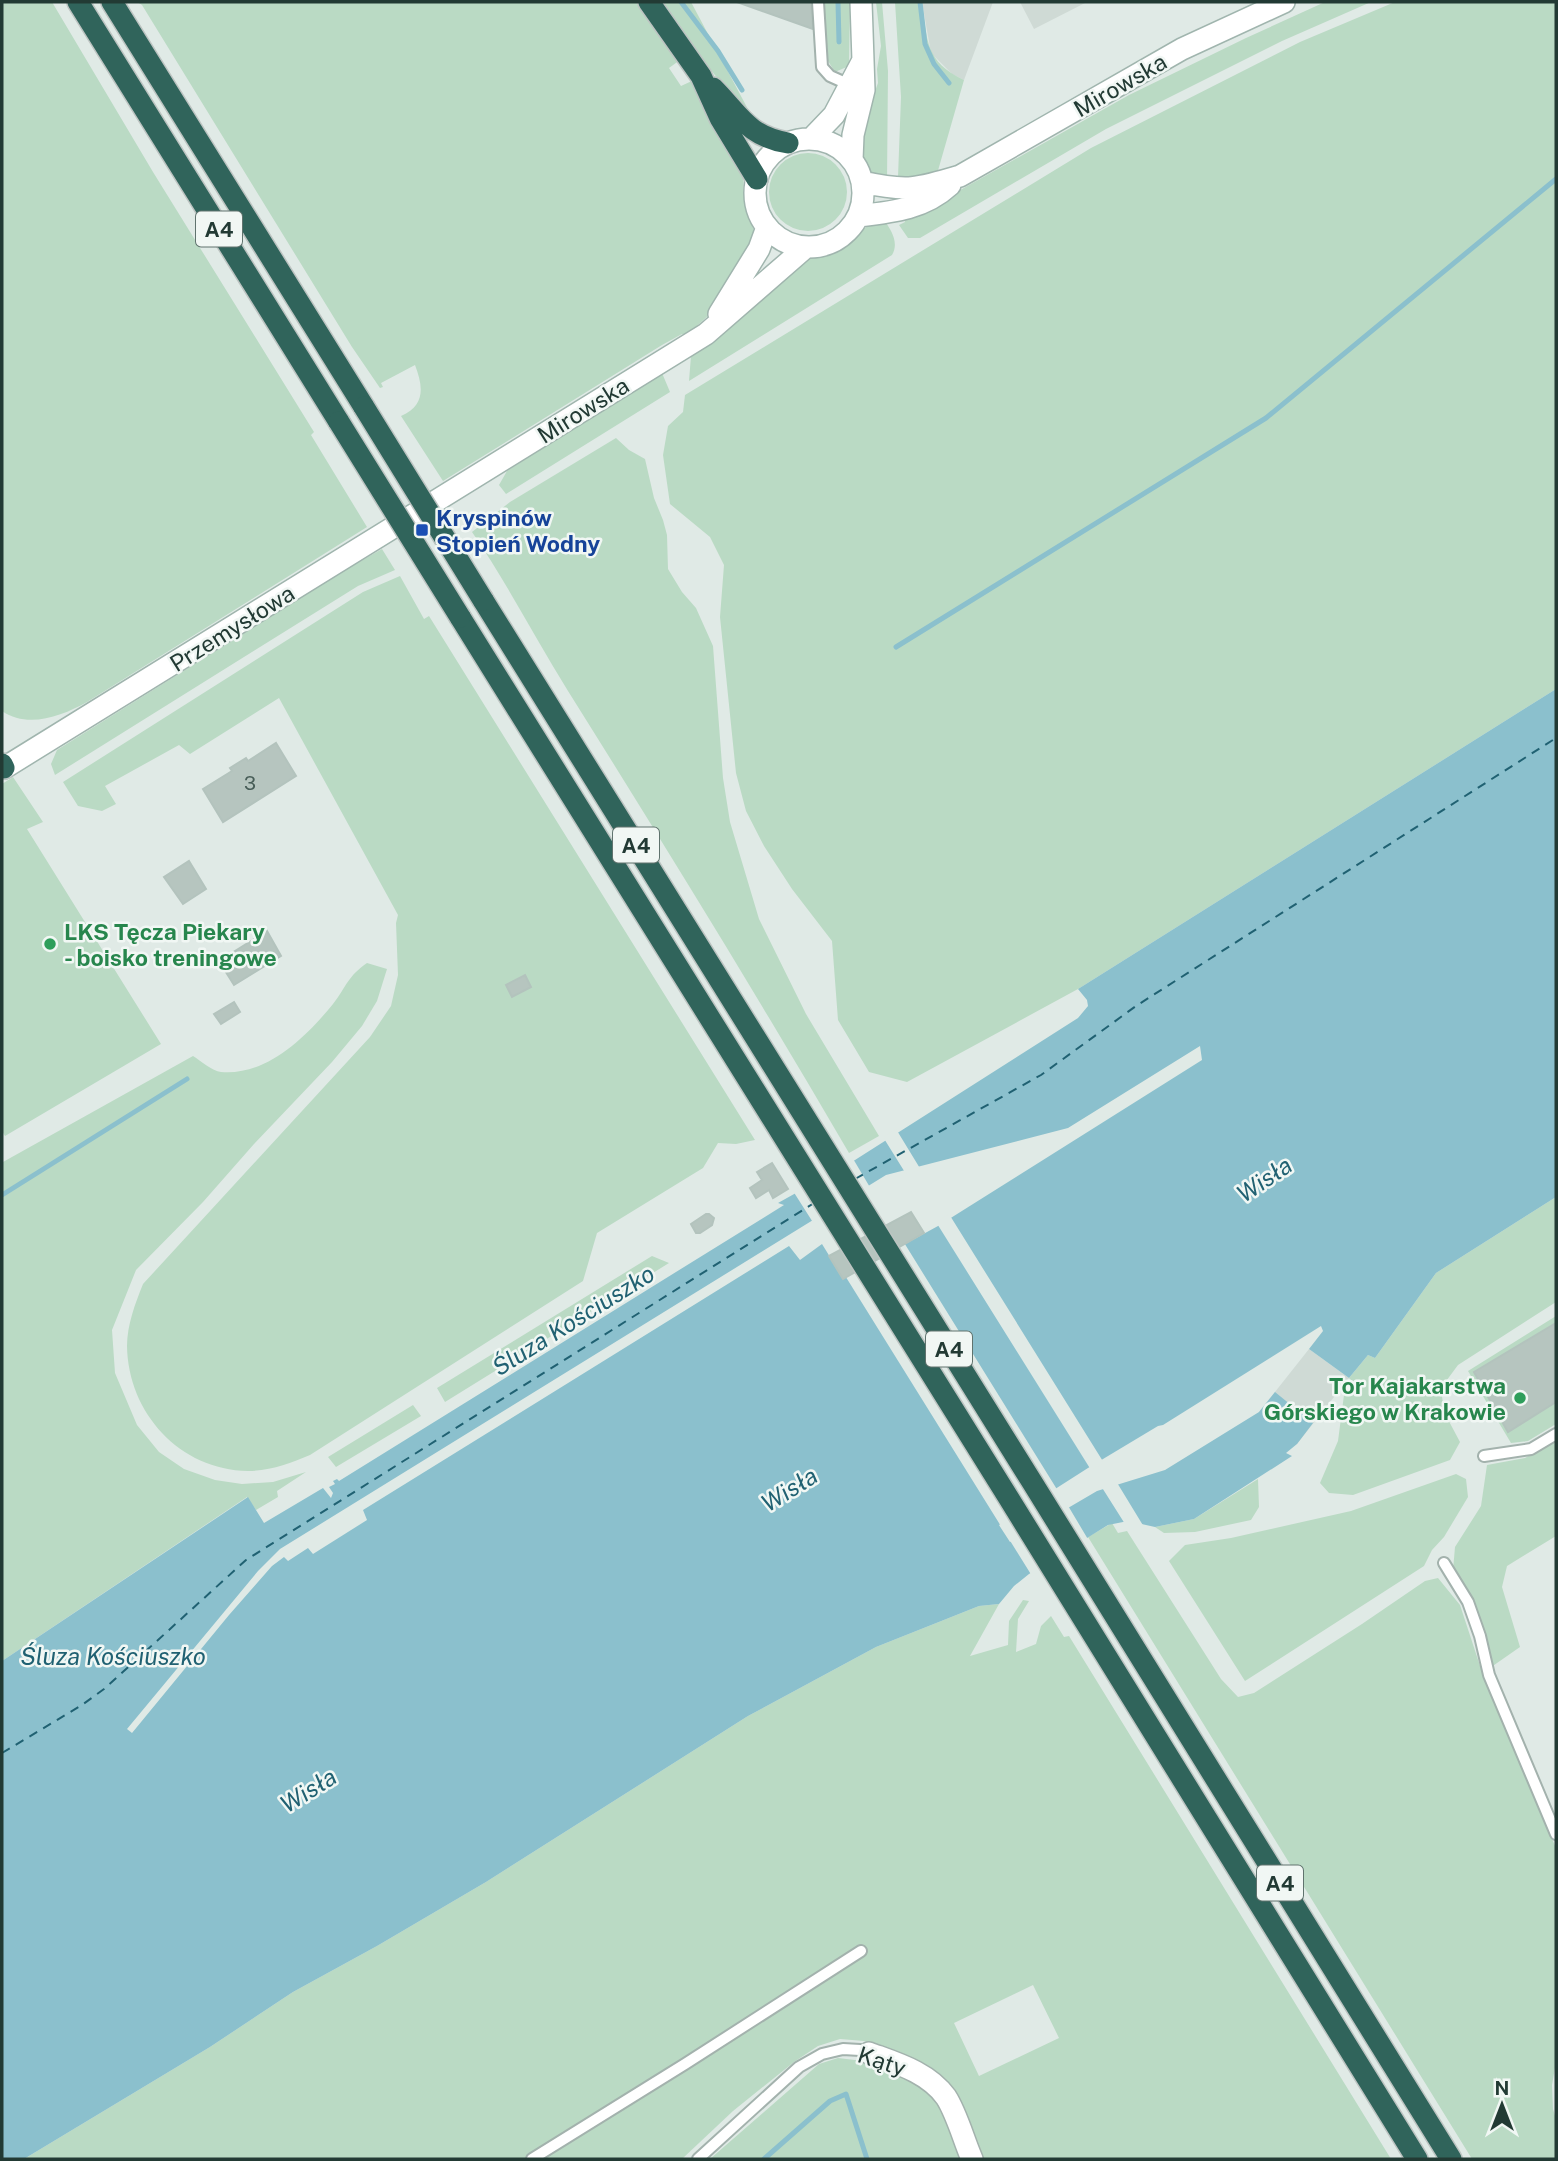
<svg xmlns="http://www.w3.org/2000/svg" width="1558" height="2161" font-family="'Public Sans',sans-serif">
  <style>
    .built { fill: #cfdad5 }
    .green { fill: #badac4; fill-rule: evenodd }
    .water { fill: #8bc0cd; fill-rule: evenodd }
    .pier { fill: #e0eae6 }
    .lines { fill: none; stroke-linecap: round; stroke-linejoin: round }
    .stream { stroke: #8bc0cd; stroke-width: 5 }
    .ferry { stroke: #206172; stroke-width: 2; stroke-dasharray: 9 7; stroke-linecap: butt }
    .building { fill: #b6c5bf; stroke: #b3c3bd; stroke-width: 2 }
    .service-casing { stroke: #a3b2ad; stroke-width: 14 }
    .minor-casing { stroke: #a3b2ad; stroke-width: 24 }
    .secondary-casing { stroke: #a0b5ae; stroke-width: 24 }
    .motorway-casing { stroke: #bdc4c2; stroke-width: 24 }
    .service { stroke: #fff; stroke-width: 10 }
    .minor { stroke: #fff; stroke-width: 21 }
    .secondary { stroke: #fff; stroke-width: 21 }
    .motorway { stroke: #30645b; stroke-width: 21 }
    .motorway-bridge-casing { stroke: #bdc4c2; stroke-width: 24; stroke-linecap: butt }
    .motorway-bridge { stroke: #30645b; stroke-width: 21 }
    .transit-dot { fill: #1a4fb4; stroke: #f1f7f4; stroke-width: 2.5 }
    .leisure-dot { fill: #2e9e5b; stroke: #f1f7f4; stroke-width: 2.5 }
    .labels { text-anchor: middle; dominant-baseline: central; stroke-width: 5; stroke-linejoin: round; paint-order: stroke }
    .number-label { font-size: 19px; fill: #475d57 }
    .shield { fill: #f1f7f4; stroke: #60736e; stroke-width: 2 }
    .shield-label { font-size: 21px; font-weight: bold; fill: #223a34 }
    .street-label { font-size: 23px; fill: #223a34; stroke: #f1f7f4 }
    .transit-label { font-size: 23px; font-weight: bold; fill: #164399; stroke: #f1f7f4; text-anchor: start }
    .leisure-label { font-size: 23px; font-weight: bold; fill: #27864d; stroke: #f1f7f4; text-anchor: start }
    .water-label { font-size: 24px; font-style: italic; fill: #206172; stroke: #f1f7f4 }
  </style>
  <rect width="100%" height="100%" fill="#e0eae6"/>
  <path class="built" d="M922,2H993L964,80L952,74L931,53Z
    M1020,2H1087L1034,29Z
    M1309,1349L1349,1378L1297,1444L1259,1412Z"/>
  <path class="green" d="M2,2H52L153,172L314,432L311,435L367,527L87,702C62,716 28,729 2,711Z
    M137,2H636L680,60L669,68L681,86L694,80L744,176L743,189L746,207L754,231L753,247L711,313L686,336L682,334L662,345L443,481L401,416C426,405 423,386 415,365L381,383L383,387L380,388L352,347L142,5Z
    M662,2H691L750,113C715,81 689,40 662,2Z
    M824,2H849L850,4L849,66L835,72L828,61Z
    M876,2H882L888,71L887,181L870,173L861,156L864,121L878,83L877,69L881,46Z
    M895,2H922C927,39 925,62 964,80L937,174L922,180L898,177L901,97Z
    M1325,2H1371L1282,41L1106,129L920,238H908L899,225L905,222L904,219L923,211L1129,95L1246,38Z
    M1395,2H1556V689L1078,989L907,1082L869,1072L838,1020L832,941L792,889L764,846L746,811L736,773L720,617L724,565L710,537L670,504L663,455L668,426L683,412L685,395L1091,148L1300,42Z
    M769 192a39 39 0 1 1 78 0a39 39 0 1 1-78 0Z
    M884,220C892,231 899,243 892,255L689,381L691,356C719,335 744,312 769,288C779,279 790,265 802,258C811,253 827,254 838,248C857,238 861,225 884,220Z
    M662,373L670,392L506,494L499,485L507,471Z
    M616,438L629,450L645,459L654,498L663,520L667,535L668,569L682,592L696,608L713,646L723,778L730,822L759,919L806,1014L879,1136L849,1153C758,997 664,844 568,691C535,638 507,583 472,532L510,502Z
    M382,549L395,570L358,586L55,775L51,764L57,750L345,570Z
    M400,576L424,619L429,616L755,1140L736,1144L718,1143L703,1168L597,1233L583,1281L310,1455C290,1463 271,1471 248,1471C180,1470 128,1413 127,1346C127,1325 135,1304 143,1284L370,1037L391,1006L398,975L396,923L398,915L279,698L190,754L179,745L105,786L116,804L102,811L78,806L63,782L363,592Z
    M13,777L43,822L27,829L161,1044L5,1136L2,1131V784Z
    M367,963L387,969L377,1001L362,1026L332,1062L254,1144L203,1202L136,1270L112,1330L115,1373L137,1425L159,1452L184,1469L215,1480L242,1484L273,1482L306,1472L277,1491L278,1497L256,1510L247,1497L2,1661V1161L3,1162L193,1056C201,1061 212,1071 221,1072C267,1076 306,1037 333,1004C347,986 347,977 367,963Z
    M1556,1197V1302L1458,1365L1441,1388L1444,1412L1460,1442L1450,1460L1353,1495L1329,1493L1320,1483L1338,1441L1344,1395L1354,1383L1349,1378L1368,1355L1375,1358L1436,1273Z
    M652,1256L669,1263L445,1402L437,1388Z
    M1556,1316V1424L1528,1441L1511,1443L1468,1371Z
    M413,1405L421,1416L336,1467L328,1457Z
    M1556,1440V1536L1507,1566L1502,1587L1520,1647L1487,1670L1453,1570L1455,1547L1481,1506L1487,1465L1525,1458Z
    M1456,1474L1466,1479L1468,1497L1444,1537L1432,1550L1424,1566L1245,1681L1169,1561L1185,1545L1231,1538L1351,1511Z
    M1258,1479L1259,1507L1251,1520L1195,1532L1164,1533L1155,1527L1194,1519Z
    M1112,1523L1118,1533L1127,1531L1221,1679L1238,1697L1254,1693L1362,1624L1425,1581L1438,1578L1460,1605L1485,1681L1556,1848V2062L1552,2085L1553,2109L1556,2119V2159H1472L1088,1537Z
    M1023,1600L1029,1601L1018,1619L1016,1652L1036,1644L1041,1626L1051,1616L1064,1637L1069,1636L1391,2159H980L915,2061L864,2041L840,2039L818,2046L794,2062L733,2111L682,2159H24L210,2047L293,1992L377,1946L486,1882L748,1716L876,1647L979,1606L999,1604L970,1656L1008,1645L1009,1621ZM1033,1985L1059,2038L979,2076L954,2023Z
    M838,2058L863,2061L924,2085L939,2105L961,2159H710L819,2064Z"/>
  <path class="water" d="M1556,689V1197L1436,1273L1375,1358L1368,1355L1349,1378L1309,1349L1323,1331L1321,1326L1163,1425L1158,1426L1088,1468L999,1525L1010,1542L1097,1491L1165,1470L1259,1412L1275,1392L1313,1423L1297,1444L1286,1453L1292,1456L1194,1519L1155,1527L1128,1521L1108,1525L1029,1574L1014,1586L999,1604L979,1606L876,1647L748,1716L486,1882L377,1946L293,1992L210,2047L24,2159H2V1661L248,1497L264,1523L323,1488L331,1498L333,1493L329,1487L335,1484L333,1481L337,1479L339,1481L784,1205L778,1203L855,1160L1078,1018L1088,1006L1087,1000L1078,989ZM1200,1046L1202,1060L938,1226L843,1278L822,1244L800,1260L789,1246L363,1510L367,1520L313,1554L308,1548L288,1561L284,1557L272,1566L229,1615L132,1733L127,1729L258,1571L280,1549L886,1175L1068,1128Z"/>
  <path class="pier" d="M896,1129L921,1170L906,1174L883,1137Z
    M852,1157L871,1189L814,1224L793,1191Z
    M949,1214L1104,1463L1091,1470L936,1222Z
    M903,1241L1058,1491L1004,1526L1011,1538L1067,1504L1089,1541L1032,1576L844,1274Z
    M1116,1481L1144,1527L1125,1524L1101,1486Z"/>
  <g class="lines">
    <path class="stream" d="M681,2L718,51L742,90
      M838,2L839,42
      M920,2L925,44L934,64L949,83
      M896,647L1266,418L1556,179
      M2,1195L187,1079
      M764,2159L830,2101L846,2094L867,2159"/>
    <path class="ferry" d="M855,1179L1041,1075L1136,1006L1556,738
      M2,1753L82,1705L104,1689L246,1560L814,1203"/>
  </g>
  <path class="building" d="M737,2H811L813,29Z
    M276,743L296,776L223,822L203,789L232,771L230,768L246,758L248,761Z
    M189,861L206,889L183,904L164,877Z
    M267,931L281,956L234,985L219,961Z
    M525,975L531,987L512,997L506,985Z
    M234,1002L240,1012L221,1024L214,1014Z
    M772,1163L788,1189L773,1198L769,1190L756,1198L750,1188L762,1180L757,1172Z
    M911,1212L924,1233L843,1279L829,1256Z
    M706,1214H709L714,1218L712,1225L700,1233H696L691,1224Z
    M1556,1323V1402L1508,1432L1474,1372Z"/>
  <g class="lines">
    <defs>
      <path id="service" d="M818,2L822,67L830,76L850,85
        M1484,1456L1531,1449L1556,1434
        M1444,1563L1468,1602L1480,1636L1489,1675L1556,1834
        M532,2159L685,2064L861,1951
        M698,2159L799,2067L822,2054L843,2049L860,2050L869,2053"/>
      <path id="minor" d="M869,2053C896,2063 928,2072 946,2097C957,2114 964,2141 972,2159"/>
      <path id="secondary" d="M811,139L834,115L862,62
        M755 193a54 54 0 1 1 108 0a54 54 0 1 1-108 0Z
        M852,160L853,135L864,90L861,2
        M862,182C907,192 917,189 960,176L1182,49L1284,2
        M858,216C893,212 924,209 950,185
        M719,314L759,249L767,227
        M4,768L706,334L806,247"/>
      <path id="motorway" d="M78,2L339,422
        M112,2L364,407
        M649,2L701,76L720,118L757,179
        M713,88C740,115 747,136 788,143
        M483,600L1032,1482L1451,2159
        M460,617L1008,1497L1417,2159
        M2,764L4,768"/>
    </defs>
    <use href="#service" class="service-casing"/>
    <use href="#minor" class="minor-casing"/>
    <use href="#secondary" class="secondary-casing"/>
    <use href="#motorway" class="motorway-casing"/>
    <use href="#service" class="service"/>
    <use href="#minor" class="minor"/>
    <use href="#secondary" class="secondary"/>
    <use href="#motorway" class="motorway"/>
    <defs>
      <path id="motorway-bridge" d="M364,407L483,600
        M339,422L460,617"/>
    </defs>
    <use href="#motorway-bridge" class="motorway-bridge-casing"/>
    <use href="#motorway-bridge" class="motorway-bridge"/>
  </g>
  <rect class="transit-dot" x="415" y="523" width="14" height="14" rx="3.5"/>
  <g class="leisure-dot">
    <circle cx="50" cy="944" r="7"/>
    <circle cx="1520" cy="1398" r="7"/>
  </g>
  <g class="labels">
    <g class="number-label">
      <text x="250" y="783">3</text>
    </g>
    <g class="shield">
      <rect x="196" y="211.5" width="46" height="35" rx="5"/>
      <rect x="613" y="827.5" width="46" height="35" rx="5"/>
      <rect x="926" y="1331.5" width="46" height="35" rx="5"/>
      <rect x="1257" y="1865.5" width="46" height="35" rx="5"/>
    </g>
    <g class="shield-label">
      <text x="219" y="229">A4</text>
      <text x="636" y="845">A4</text>
      <text x="949" y="1349">A4</text>
      <text x="1280" y="1883">A4</text>
    </g>
    <g class="street-label">
      <text transform="translate(1120 85) rotate(-30)">Mirowska</text>
      <text transform="translate(583 410) rotate(-32)">Mirowska</text>
      <text transform="translate(232 628) rotate(-32)">Przemysłowa</text>
      <text transform="translate(882 2061) rotate(18)">Kąty</text>
    </g>
    <g class="transit-label">
      <text x="436" y="517">Kryspinów<tspan x="436" dy="26">Stopień Wodny</tspan></text>
    </g>
    <g class="leisure-label">
      <text x="64" y="931">LKS Tęcza Piekary<tspan x="64" dy="26">- boisko treningowe</tspan></text>
      <text x="1506" y="1385" text-anchor="end">Tor Kajakarstwa<tspan x="1506" dy="26">Górskiego w Krakowie</tspan></text>
    </g>
    <g class="water-label">
      <text transform="translate(1264 1179) rotate(-34)">Wisła</text>
      <text transform="translate(573 1320) rotate(-32)">Śluza Kościuszko</text>
      <text transform="translate(789 1489) rotate(-32)">Wisła</text>
      <text x="113" y="1656">Śluza Kościuszko</text>
      <text transform="translate(308 1790) rotate(-32)">Wisła</text>
    </g>
  </g>
  <rect width="1558" height="2161" fill="none" stroke="#223a34" stroke-width="7"/>
  <g transform="translate(1502 2105)" stroke="#f1f7f4" stroke-width="5" paint-order="stroke">
  <path d="M0-5L12 26L0 18L-12 26Z" fill="#223a34"/>
  <text y="-10" font-size="19" font-weight="bold" text-anchor="middle" fill="#223a34">N</text>
  </g>
</svg>
